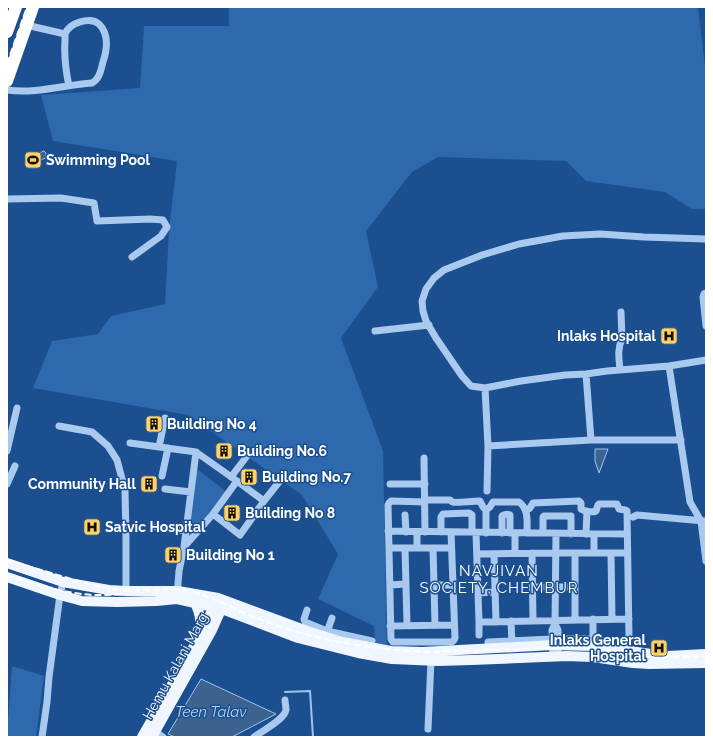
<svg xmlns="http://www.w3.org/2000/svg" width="713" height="744" font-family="Raleway,sans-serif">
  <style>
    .green { fill: #2e69ad }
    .water { fill: #3c6290; stroke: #9cc4f0 }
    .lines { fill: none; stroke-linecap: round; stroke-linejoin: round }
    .stream { stroke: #9cc4f0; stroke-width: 2 }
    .minor { stroke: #a9c9ee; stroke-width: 7 }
    .major { stroke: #f0f6ff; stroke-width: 10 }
    .highway { stroke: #fff; stroke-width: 12 }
    .rail { stroke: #fff; stroke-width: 2; stroke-dasharray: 7 3; stroke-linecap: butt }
    .labels { text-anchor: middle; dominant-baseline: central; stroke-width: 3; stroke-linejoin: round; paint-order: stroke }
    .poi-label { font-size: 14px; font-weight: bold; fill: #fff; stroke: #1b4f8f; text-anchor: start }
    .street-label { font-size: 14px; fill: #fff; stroke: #1b4f8f }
    .neighbourhood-label { font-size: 15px; letter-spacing: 1px; fill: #fff; stroke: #1b4f8f }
    .water-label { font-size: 15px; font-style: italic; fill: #b5d3f5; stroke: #1b4f8f }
  </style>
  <rect width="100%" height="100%" fill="#1b4f8f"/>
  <path class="green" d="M229,7H698L706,75V209H692L665,192L586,181L566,161L438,157L412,172L366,231L378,287L341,338L383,451L387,647L375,644L374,626L318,599L338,554L302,495L188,415L33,388L52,341L98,334L111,316L165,304L169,230L177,161L53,141L41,95L140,88L144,26H229Z
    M197,469L228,493L187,548Z
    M12,666L44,676L36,737H8V721Z"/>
  <path class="water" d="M43,151H44L46,153V158L40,160L38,164H35L33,168L28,167C24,162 27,157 32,154L37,156L40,153Z
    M595,449H608L599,473L595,461Z
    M201,679L276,714L232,737H175L168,734Z"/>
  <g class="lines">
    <path class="stream" d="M285,692L310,691L313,737"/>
    <path class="minor" d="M26,25L65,34
      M7,90C36,94 64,85 92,83C100,79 101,69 103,62C107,50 109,34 99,24C90,16 69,23 65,34C65,36 65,39 65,41C64,56 66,72 69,86
      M7,199L61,198L94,203L97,221L150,219L163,220L167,227L161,236L132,257
      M706,293L704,294L703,297L706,326
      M375,331L429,325
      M669,366L690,502L701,521L706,561
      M620,370C619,359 617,349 622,339L621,312
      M586,374L591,440
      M485,388L521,381L565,375L586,374L607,371L669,366L706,360
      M59,426L92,432L108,446L117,460L125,490L126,537V591
      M681,440H591L488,446L485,388L471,386L462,376L436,338L426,321L423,311L422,301L426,289L434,278L444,270L482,255L519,244L563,236L600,234L644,237L706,239
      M130,443L196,452
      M159,447L165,418
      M7,451L17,408
      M424,458L425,532
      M162,476L168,448
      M231,477L247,456
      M237,481L264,501
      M7,484L15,466
      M390,484H425
      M165,489L191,492
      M487,491L488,446
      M425,500H450C451,501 452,502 453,502C455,503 476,501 480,501L483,507L486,510V533
      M425,502L391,501L389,503L388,505L391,639L393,642H452L454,640L455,638L451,532
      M486,510L490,507L493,502H519C529,509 527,522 527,533
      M527,510L530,508L533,503L579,501L581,503V509C584,511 592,513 596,511C597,509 597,507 598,505L599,504H617L619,509L625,510L627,511L629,639L628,643L626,644L593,639H558
      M213,514L240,535L264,501L279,482
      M405,515L406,532
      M633,517L637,515L704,521
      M156,527L186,531
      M388,531L627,534
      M441,532V517L443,514L469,513L472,515V532
      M476,533L479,622L629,619
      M502,533V516C504,514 508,514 510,515V533
      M543,533V517L544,516H571V534
      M586,534L587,511
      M389,548H451
      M405,548L407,625
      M417,548V532
      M433,548L435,625
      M515,553V533
      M532,553L533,621
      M575,553V620
      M594,553V534
      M477,554L556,553H611
      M494,554L496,622
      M390,585L406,584
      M434,585H453
      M533,587H575
      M478,593L495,592
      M177,596L179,571L184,547L196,452L237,481L213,514L184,547
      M307,610L304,619L305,622L327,631L372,641
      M612,619L611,553H627
      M511,621L512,645
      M479,622V635
      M555,624L558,630V657
      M390,626L454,625
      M326,635L332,618
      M488,642L552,639
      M593,644V619
      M553,657L552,630L555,624L556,534
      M152,729L163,737
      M428,729L431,661
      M42,737L47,702L49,677L60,595L63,582
      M254,737C262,731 284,720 286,710C286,706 285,703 285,700"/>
    <path class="major" d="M7,563L63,582L109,590L126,591H178L218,598L307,631L342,642L391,651L422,652L553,645L593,646L651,654L668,656L706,654
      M7,577L60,595L82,601L117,602L156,601L177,599L222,609L298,638L358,653L392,659L438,661L472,660L567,656L593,657L633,663L649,664L706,663
      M195,603C200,613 201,620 200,631
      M142,737L193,648L216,603
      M152,737L212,630L224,603"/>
    <path class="highway" d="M7,32L16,7
      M7,81L33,7"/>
    <path class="rail" d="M7,64L27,7
      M7,560C27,566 48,572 68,578C83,582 98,587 113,589C127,590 141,590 155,590C168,589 182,588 194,592C218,599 239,612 262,620C316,641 373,650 431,652L578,647L609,650L649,657H664L706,656
      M7,575C34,584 63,593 92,595C102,595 112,595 123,594"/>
  </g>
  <defs>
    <symbol id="stadium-square" viewBox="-11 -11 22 22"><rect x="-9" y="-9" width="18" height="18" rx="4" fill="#ffd166" stroke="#1b4f8f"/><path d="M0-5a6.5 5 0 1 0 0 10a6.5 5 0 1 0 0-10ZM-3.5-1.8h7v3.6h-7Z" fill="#111"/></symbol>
    <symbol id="hospital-square" viewBox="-11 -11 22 22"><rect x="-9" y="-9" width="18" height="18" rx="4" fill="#ffd166" stroke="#1b4f8f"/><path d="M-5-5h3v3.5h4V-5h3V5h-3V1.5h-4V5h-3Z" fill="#111"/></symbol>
    <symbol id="building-square" viewBox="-11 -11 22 22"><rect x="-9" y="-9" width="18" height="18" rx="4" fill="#ffd166" stroke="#1b4f8f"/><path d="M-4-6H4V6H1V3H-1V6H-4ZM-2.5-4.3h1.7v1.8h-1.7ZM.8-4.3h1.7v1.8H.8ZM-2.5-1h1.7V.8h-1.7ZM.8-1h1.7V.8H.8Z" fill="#111"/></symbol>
  </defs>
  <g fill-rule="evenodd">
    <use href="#stadium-square" x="23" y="150" width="20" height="20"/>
    <use href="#hospital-square" x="659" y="326" width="20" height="20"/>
    <use href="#building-square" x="144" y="414" width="20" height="20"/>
    <use href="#building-square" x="214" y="441" width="20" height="20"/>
    <use href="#building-square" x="239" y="467" width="20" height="20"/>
    <use href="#building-square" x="139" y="474" width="20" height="20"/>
    <use href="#building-square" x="222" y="503" width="20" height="20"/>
    <use href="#hospital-square" x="82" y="517" width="20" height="20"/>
    <use href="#building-square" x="163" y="545" width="20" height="20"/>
    <use href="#hospital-square" x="649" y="638" width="20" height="20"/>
  </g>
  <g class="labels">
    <g class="poi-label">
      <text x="46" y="160">Swimming Pool</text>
      <text x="656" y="336" text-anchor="end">Inlaks Hospital</text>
      <text x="167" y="424">Building No 4</text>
      <text x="237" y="451">Building No.6</text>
      <text x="262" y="477">Building No.7</text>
      <text x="136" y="484" text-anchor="end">Community Hall</text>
      <text x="245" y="513">Building No 8</text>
      <text x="105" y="527">Satvic Hospital</text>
      <text x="186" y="555">Building No 1</text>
      <text x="646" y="640" text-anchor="end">Inlaks General<tspan x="646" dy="16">Hospital</tspan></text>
    </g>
    <g class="street-label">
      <text transform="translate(175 666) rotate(-61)">Hemu Kalani Marg</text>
    </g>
    <g class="neighbourhood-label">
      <text x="499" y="571">NAVJIVAN<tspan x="499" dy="17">SOCIETY, CHEMBUR</tspan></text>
    </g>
    <g class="water-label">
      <text x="211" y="712">Teen Talav</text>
    </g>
  </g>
  <rect width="713" height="744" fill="none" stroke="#ffffff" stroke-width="16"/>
</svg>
